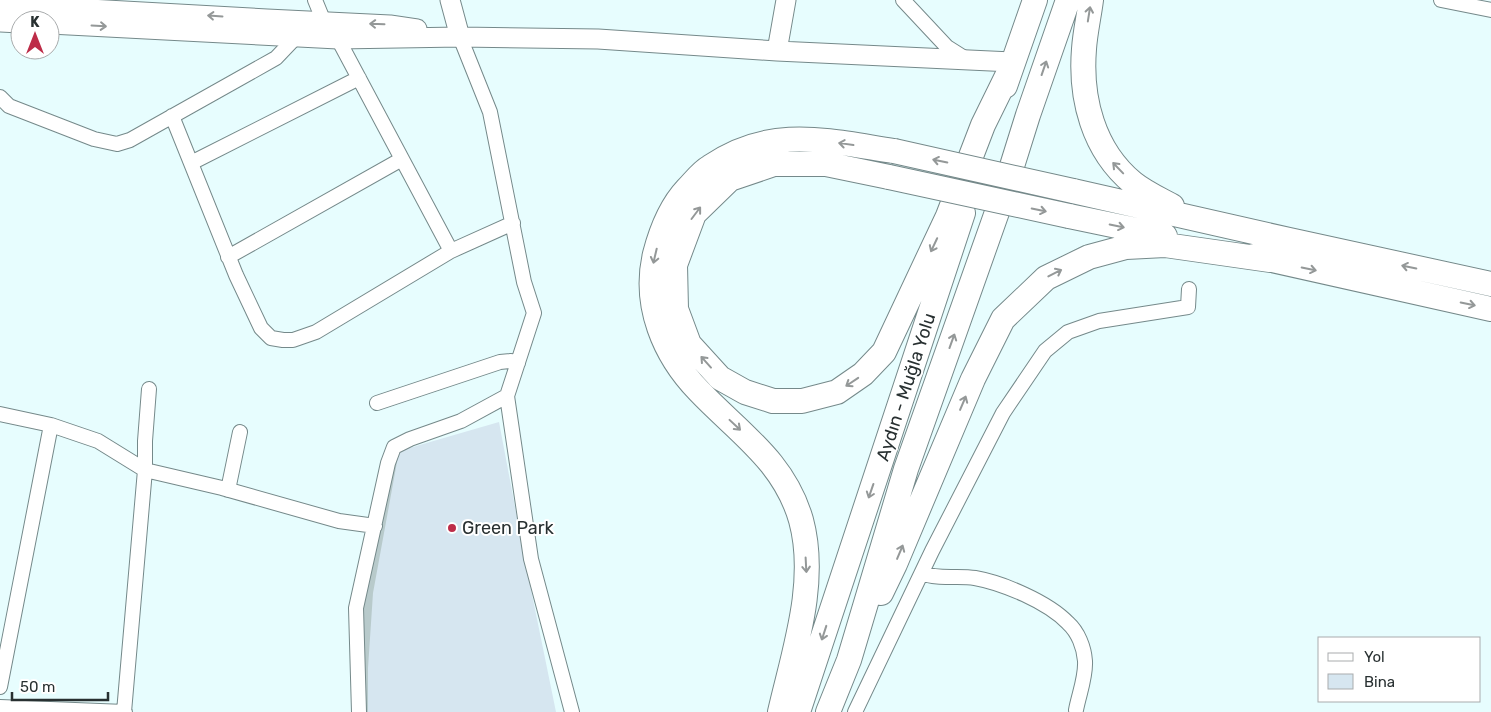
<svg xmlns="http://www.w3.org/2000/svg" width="1491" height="712" font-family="Rubik,sans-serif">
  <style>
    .shadow { fill: #0003 }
    .building { fill: #d6e6f0 }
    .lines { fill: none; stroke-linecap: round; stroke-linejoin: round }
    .street-casing { stroke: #75898a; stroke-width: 16 }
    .secondary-casing { stroke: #75898a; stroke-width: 21 }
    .highway-casing { stroke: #75898a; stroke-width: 26 }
    .street { stroke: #fff; stroke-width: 14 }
    .secondary { stroke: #fff; stroke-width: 19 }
    .highway { stroke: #fff; stroke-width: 24 }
    .highway-bridge-casing { stroke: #75898a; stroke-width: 26; stroke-linecap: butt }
    .highway-bridge { stroke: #fff; stroke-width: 24 }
    .oneway { stroke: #949898 }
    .poi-dot { fill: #bd2c48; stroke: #fff; stroke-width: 2 }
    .labels { text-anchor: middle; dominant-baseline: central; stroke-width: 4; stroke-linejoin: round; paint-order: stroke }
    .street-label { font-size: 18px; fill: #283031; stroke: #fff }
    .poi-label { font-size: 18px; fill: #283031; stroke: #fff; text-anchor: start }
  </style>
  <rect width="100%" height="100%" fill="#e7fdfe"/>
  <path class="shadow" d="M400,453L555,712H352V686L383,470Z"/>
  <path class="building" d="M499,422L527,570L556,712H368V668L373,593L399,451Z"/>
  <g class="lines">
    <defs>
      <path id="street" d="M315,0L324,22
        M903,0L947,47L966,59
        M1441,0L1491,10
        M0,97L9,106L94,139L117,144L130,140L276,58L296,37
        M172,116L236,275L261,328L271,338L283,340H293L316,332L451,251L338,39
        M191,163L359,78
        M451,251L513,223
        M228,257L402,159
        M507,396L531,559L572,712
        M377,403L500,362L511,361L518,363
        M0,414L51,425L98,441L145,470L222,488L339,521L375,526
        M228,490L240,432
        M922,573C938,580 958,575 975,578C1003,583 1048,602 1068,623C1078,632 1084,647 1085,661C1086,677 1079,694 1076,710
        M0,687L51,425
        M0,707L125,712
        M124,712L145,470V441L149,389
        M359,712L356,608L388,463L394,447L410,439L461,421L507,396L534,313L524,282L490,112L460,37
        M855,712L932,551L1003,413L1045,351L1068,332L1099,321L1188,307L1189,289"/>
      <path id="secondary" d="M450,0L460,37
        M0,4L267,19L390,25L417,29
        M0,22L20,23
        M50,24L338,39L460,37L598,39L777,51L1012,62
        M777,51L786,0"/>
      <path id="highway" d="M1091,0C1089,16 1085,33 1084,49C1080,98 1093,150 1133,183C1144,192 1159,199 1172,206
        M1005,86L1035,0
        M889,177L826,164H774L730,179L694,214L675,265L676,309L689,344L720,378L745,392L773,401H802L837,392L863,374L884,352L948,216L983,125L1009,72
        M1073,191L1289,240L1491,284
        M1069,216L1165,236
        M1254,256L1491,309
        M881,593L895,564L973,379L1003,319L1046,278L1089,257L1126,247L1165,245L1270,260
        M780,712C794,651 818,582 801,520C784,461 739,433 699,391C664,355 643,305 655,254C661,231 670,207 687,189C694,182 701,172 710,167C771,125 827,141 894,151
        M798,712L963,213
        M828,712L849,660L906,469L1002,198L1028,115L1068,0"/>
    </defs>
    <use href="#street" class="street-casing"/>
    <use href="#secondary" class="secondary-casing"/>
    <use href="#highway" class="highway-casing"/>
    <use href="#street" class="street"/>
    <use href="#secondary" class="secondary"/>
    <use href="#highway" class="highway"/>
    <defs>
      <path id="highway-bridge" d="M894,151L1073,191
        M889,177L1069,216"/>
    </defs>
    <use href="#highway-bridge" class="highway-bridge-casing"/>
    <use href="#highway-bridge" class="highway-bridge"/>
  </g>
  <defs><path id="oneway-shaft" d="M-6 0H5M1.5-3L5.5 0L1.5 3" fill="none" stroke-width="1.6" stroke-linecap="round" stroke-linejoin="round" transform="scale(1.25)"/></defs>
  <g class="oneway">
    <use href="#oneway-shaft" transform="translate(1089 14) rotate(-81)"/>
    <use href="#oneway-shaft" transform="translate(215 16) rotate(-176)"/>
    <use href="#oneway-shaft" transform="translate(377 24) rotate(-178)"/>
    <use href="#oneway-shaft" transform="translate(99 26) rotate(3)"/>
    <use href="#oneway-shaft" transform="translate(1044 68) rotate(-71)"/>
    <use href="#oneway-shaft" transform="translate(846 144) rotate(-172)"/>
    <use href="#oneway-shaft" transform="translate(940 161) rotate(-168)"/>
    <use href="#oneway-shaft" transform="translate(1118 168) rotate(-134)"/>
    <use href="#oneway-shaft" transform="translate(1039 210) rotate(12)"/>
    <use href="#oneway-shaft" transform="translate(696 213) rotate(-53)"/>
    <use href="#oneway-shaft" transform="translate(1117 226) rotate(12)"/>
    <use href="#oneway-shaft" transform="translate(934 245) rotate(115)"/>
    <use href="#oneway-shaft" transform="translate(655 256) rotate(103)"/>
    <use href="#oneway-shaft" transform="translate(1409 267) rotate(-168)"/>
    <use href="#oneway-shaft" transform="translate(1309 269) rotate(12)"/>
    <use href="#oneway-shaft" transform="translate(1055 273) rotate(-27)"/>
    <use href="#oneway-shaft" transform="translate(1468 304) rotate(12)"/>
    <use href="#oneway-shaft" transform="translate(952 341) rotate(-70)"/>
    <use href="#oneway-shaft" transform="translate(706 362) rotate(-132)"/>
    <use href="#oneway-shaft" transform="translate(852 382) rotate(146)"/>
    <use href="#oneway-shaft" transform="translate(963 403) rotate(-67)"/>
    <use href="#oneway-shaft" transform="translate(735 425) rotate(43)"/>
    <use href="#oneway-shaft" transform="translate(871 491) rotate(109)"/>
    <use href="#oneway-shaft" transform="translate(900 552) rotate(-67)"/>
    <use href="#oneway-shaft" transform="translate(806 565) rotate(87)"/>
    <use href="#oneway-shaft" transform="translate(824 633) rotate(108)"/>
  </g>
  <circle class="poi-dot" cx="452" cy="528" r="5"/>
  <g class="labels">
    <g class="street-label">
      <text transform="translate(906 387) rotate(-72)">Aydın - Muğla Yolu</text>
    </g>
    <g class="poi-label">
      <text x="462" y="528">Green Park</text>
    </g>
  </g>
  <rect x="1318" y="637" width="162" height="65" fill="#ffffff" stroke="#a9acad"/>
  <rect x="1328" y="653" width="25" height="8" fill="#ffffff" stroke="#a9acad"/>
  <text x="1364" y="662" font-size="15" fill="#283031">Yol</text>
  <rect x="1328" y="674" width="25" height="15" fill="#d6e6f0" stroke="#a9acad"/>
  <text x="1364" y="687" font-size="15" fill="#283031">Bina</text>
  <g transform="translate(35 35)"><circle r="24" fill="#ffffff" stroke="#a9acad"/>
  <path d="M0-4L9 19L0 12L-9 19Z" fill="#bd2c48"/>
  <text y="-8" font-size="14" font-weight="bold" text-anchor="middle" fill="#283031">K</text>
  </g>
  <path d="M12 692v8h96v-8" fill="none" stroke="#283031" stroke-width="2.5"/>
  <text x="20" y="692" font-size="15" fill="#283031" stroke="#ffffff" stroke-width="4" paint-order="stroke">50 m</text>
</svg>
